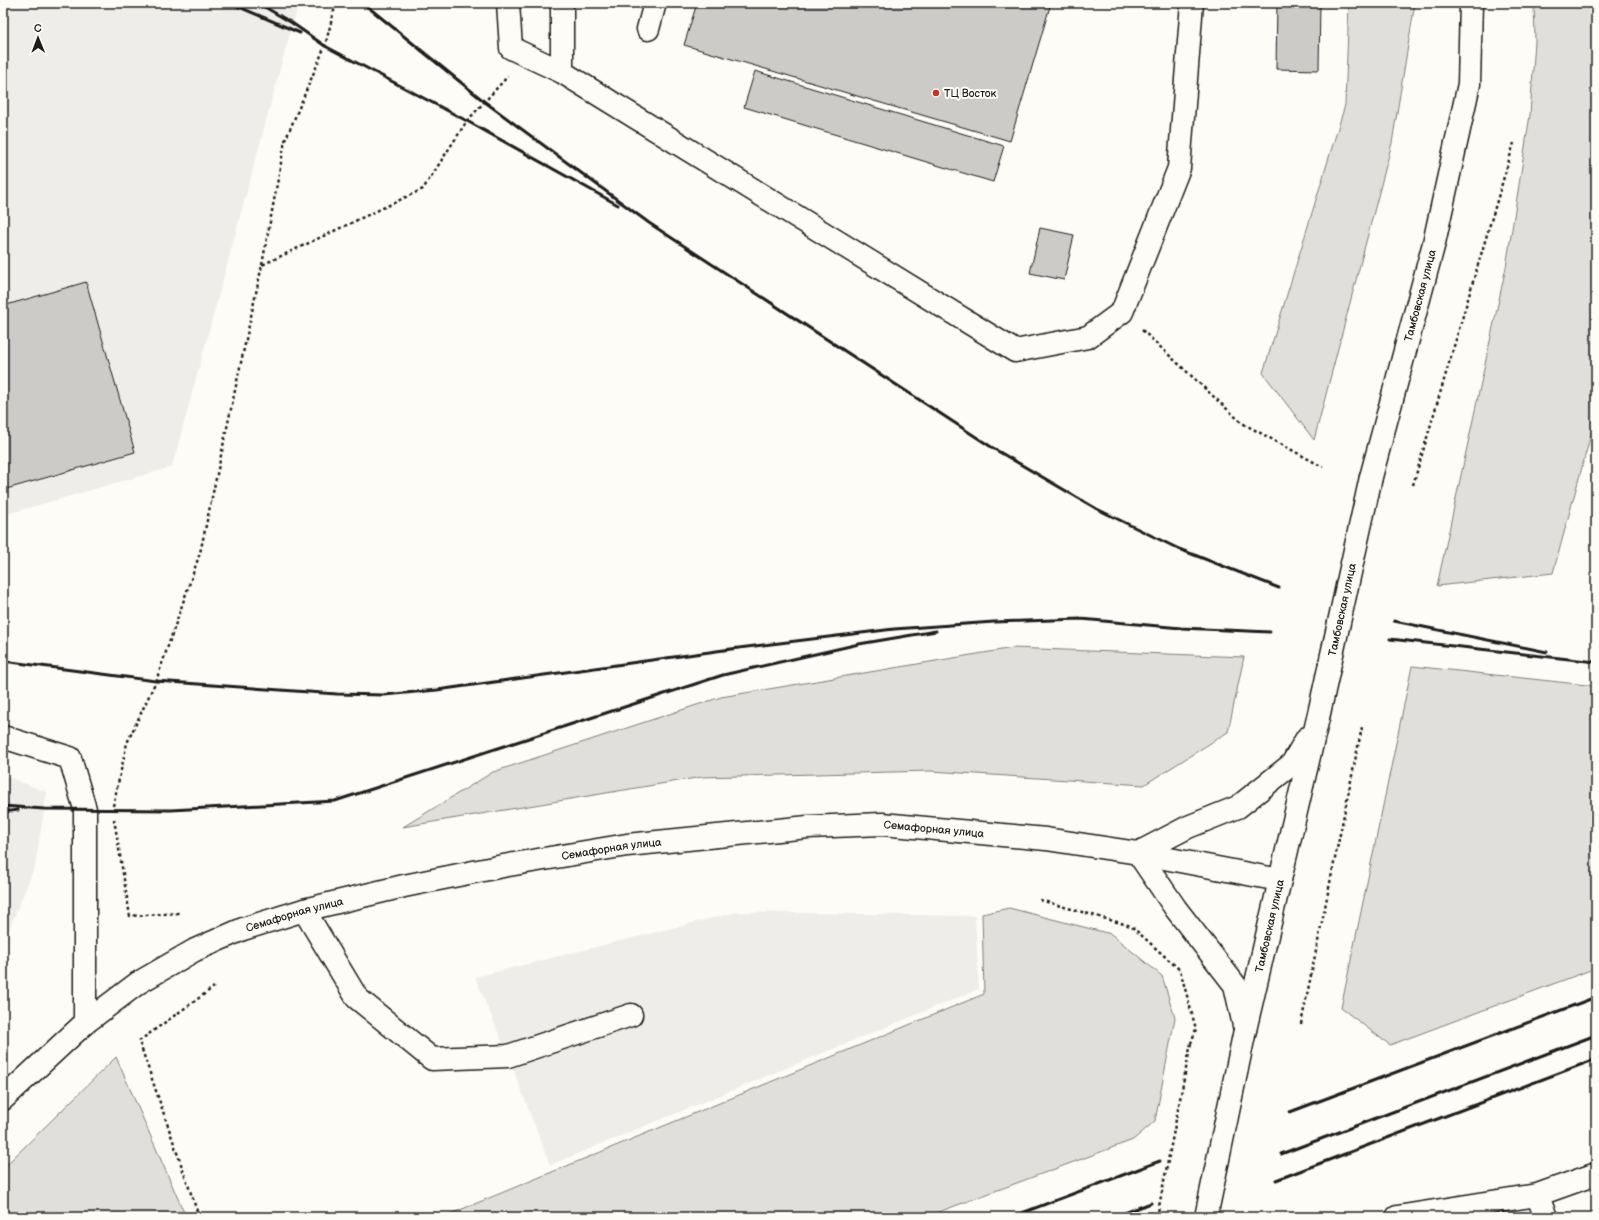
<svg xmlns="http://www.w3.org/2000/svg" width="1599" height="1220" font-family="'Balsamiq Sans',sans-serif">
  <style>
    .built { fill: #eeede9 }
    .green { fill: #e0dfdb; stroke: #7e7e7c }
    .building { fill: #cccbc8; stroke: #1c1c1c }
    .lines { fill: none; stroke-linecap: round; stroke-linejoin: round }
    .minor-casing { stroke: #1c1c1c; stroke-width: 25 }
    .major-casing { stroke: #1c1c1c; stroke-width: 25 }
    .highway-casing { stroke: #1c1c1c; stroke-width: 25 }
    .path { stroke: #1c1c1c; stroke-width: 2.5; stroke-dasharray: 3 3; stroke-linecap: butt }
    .minor { stroke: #fdfcf7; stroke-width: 22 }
    .major { stroke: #fdfcf7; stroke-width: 22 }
    .highway { stroke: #fdfcf7; stroke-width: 22 }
    .rail { stroke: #1c1c1c; stroke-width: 3 }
    .major-bridge-casing { stroke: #1c1c1c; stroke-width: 25; stroke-linecap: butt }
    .highway-bridge-casing { stroke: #1c1c1c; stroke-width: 25; stroke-linecap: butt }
    .path-bridge { stroke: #1c1c1c; stroke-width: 2.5; stroke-dasharray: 3 3; stroke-linecap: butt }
    .major-bridge { stroke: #fdfcf7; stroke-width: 22 }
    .highway-bridge { stroke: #fdfcf7; stroke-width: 22 }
    .poi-dot { fill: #c8321e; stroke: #fdfcf7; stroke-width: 1.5 }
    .labels { text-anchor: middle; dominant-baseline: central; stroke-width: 4; stroke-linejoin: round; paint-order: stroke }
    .poi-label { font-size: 11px; fill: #1c1c1c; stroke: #fdfcf7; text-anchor: start }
    .street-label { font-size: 11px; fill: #1c1c1c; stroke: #fdfcf7 }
  </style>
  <rect width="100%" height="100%" fill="#fdfcf7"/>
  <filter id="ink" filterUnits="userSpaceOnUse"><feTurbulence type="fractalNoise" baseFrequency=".025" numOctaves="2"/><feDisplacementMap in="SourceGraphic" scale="8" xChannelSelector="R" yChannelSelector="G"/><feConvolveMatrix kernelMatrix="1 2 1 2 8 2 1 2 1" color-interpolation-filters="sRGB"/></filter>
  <g filter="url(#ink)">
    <path class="built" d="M3,3H299L291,29L172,467L3,515Z
      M3,775L47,792L35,866L3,944Z
      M737,912L975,916L979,989L550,1165L508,1056L475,977Z"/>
    <path class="green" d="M1349,3H1415L1392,143L1314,440L1263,373L1345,105Z
      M1534,3H1596V416L1553,573L1437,586L1506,267L1530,115L1535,41Z
      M1013,648L1244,657L1228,732L1144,785L931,771L702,777L403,827L493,772L721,697Z
      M1412,666L1596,686V968L1390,1045L1341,1008Z
      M1009,908L1111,934L1162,976L1175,1018L1155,1121L1133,1140L925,1217H443L984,994L982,914Z
      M116,1057L186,1217H3V1168Z"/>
    <path class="building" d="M697,3H1051L1010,141L684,45Z
      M1277,3H1320L1319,70L1276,69Z
      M755,71L1004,146L993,182L744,107Z
      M1040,228L1074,235L1064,280L1030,273Z
      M86,282L135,452L3,490V306Z"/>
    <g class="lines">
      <defs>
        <path id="minor" d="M508,3L511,48L562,72L1015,351L1088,337L1122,312L1179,168L1192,3
          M648,29L655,3
          M562,72V3
          M3,737L70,758L85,809V1023
          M304,910L357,998L432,1059L508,1056L631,1015
          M1537,1195L1546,1217
          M1397,1217L1537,1195L1596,1174"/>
        <g id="major">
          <path id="s1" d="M1245,1030L1280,880"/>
        </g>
        <g id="highway">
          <path id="s2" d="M1371,477L1434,243L1469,84L1471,3"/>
          <path d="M1138,853L1188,827L1238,807L1292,764L1307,738"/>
          <path d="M1138,853L1176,909L1235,985L1245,1030"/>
          <path id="s3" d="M3,1099L85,1023L138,983L195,950L243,929L304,910L404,886L503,866L627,845L808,827L882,824L1046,839L1138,853L1280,880L1318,718"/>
        </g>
      </defs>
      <use href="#minor" class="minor-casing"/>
      <use href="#major" class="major-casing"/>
      <use href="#highway" class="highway-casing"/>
      <path class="path" d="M262,265L285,141L325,46L336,3
        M1142,330L1242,423L1323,467
        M1413,485L1514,143
        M113,806L127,743L156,681L200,553L262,265L423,189L467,121L508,76
        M114,819L130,916L179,913
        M1040,900L1131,926L1180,970L1196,1029L1191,1043
        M1301,1024L1362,727
        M199,1217L139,1041L214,987"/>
      <use href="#minor" class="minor"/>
      <use href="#major" class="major"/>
      <use href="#highway" class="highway"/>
      <path class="rail" d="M230,3L300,33
        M258,3L292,23L325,46L467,121L618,205
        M363,3L485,102L649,223L996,450L1097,509L1179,549L1279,588
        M1394,621L1547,652
        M1390,639L1596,662
        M3,661L156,681L337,694L384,695L437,690L731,649L894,629L994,622L1081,619L1181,628L1270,632
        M3,806L44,809L171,810L335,801L723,675L859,644L936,631
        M3,812L18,810
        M1290,1112L1596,997
        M1281,1154L1596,1035
        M1276,1180L1596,1059
        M1011,1217L1160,1161
        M1114,1217L1151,1203"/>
      <defs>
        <path id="major-bridge" d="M1206,1217L1245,1030"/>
        <g id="highway-bridge">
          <path id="s4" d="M1318,718L1371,477"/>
        </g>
      </defs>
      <use href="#major-bridge" class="major-bridge-casing"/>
      <use href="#highway-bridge" class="highway-bridge-casing"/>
      <path class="path-bridge" d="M1157,1217L1191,1043"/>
      <use href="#major-bridge" class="major-bridge"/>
      <use href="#highway-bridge" class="highway-bridge"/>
    </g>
  </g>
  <circle class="poi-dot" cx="936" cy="93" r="4"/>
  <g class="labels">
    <g class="poi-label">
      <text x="944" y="93">ТЦ Восток</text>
    </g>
    <g class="street-label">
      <text stroke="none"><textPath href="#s2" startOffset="188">Тамбовская улица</textPath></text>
      <text stroke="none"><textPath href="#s4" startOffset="111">Тамбовская улица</textPath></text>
      <text stroke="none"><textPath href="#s3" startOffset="998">Семафорная улица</textPath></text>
      <text stroke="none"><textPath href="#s3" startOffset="674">Семафорная улица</textPath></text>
      <text stroke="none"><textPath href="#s3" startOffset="350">Семафорная улица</textPath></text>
      <text stroke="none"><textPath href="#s1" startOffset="107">Тамбовская улица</textPath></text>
    </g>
  </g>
  <rect width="1599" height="1220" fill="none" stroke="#fdfcf7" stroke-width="16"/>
  <rect x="8" y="8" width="1583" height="1204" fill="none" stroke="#1c1c1c" stroke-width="1.5" filter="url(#ink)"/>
  <g transform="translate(38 38) rotate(359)" stroke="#fdfcf7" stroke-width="3" paint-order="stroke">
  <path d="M0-3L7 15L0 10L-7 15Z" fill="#1c1c1c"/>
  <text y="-6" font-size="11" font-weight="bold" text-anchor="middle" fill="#1c1c1c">С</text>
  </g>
</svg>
